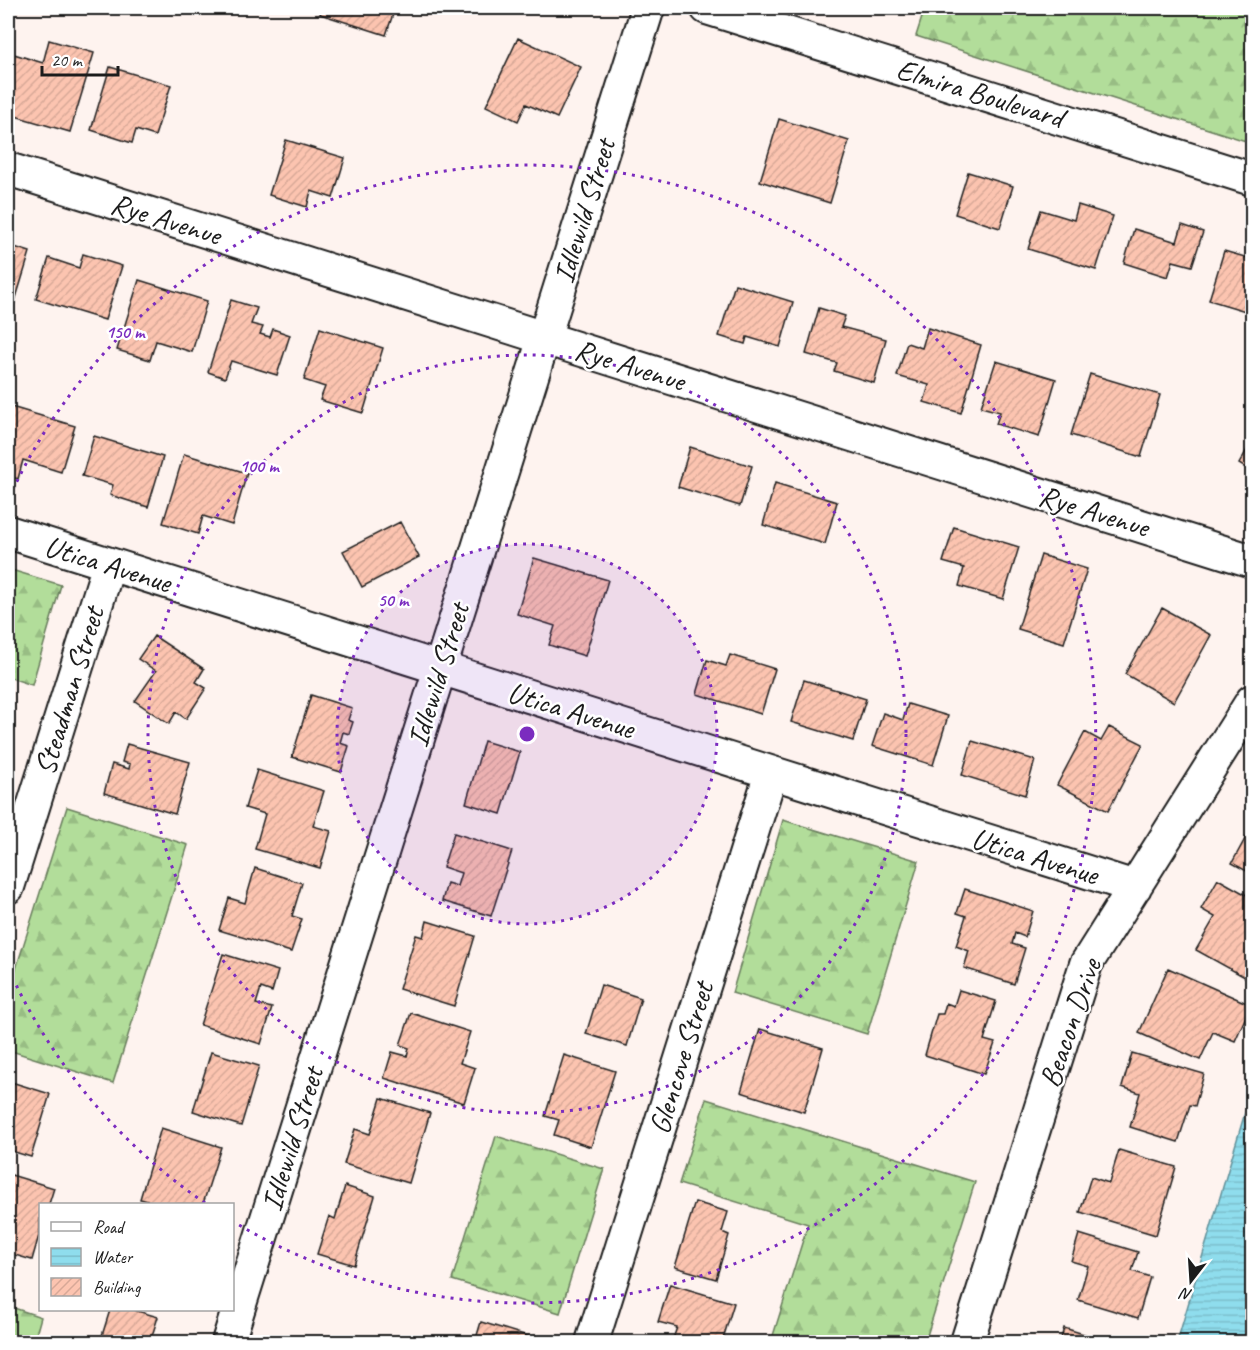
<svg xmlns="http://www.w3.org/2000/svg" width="1260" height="1350" font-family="Caveat,sans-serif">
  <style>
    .forest { fill: url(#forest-firs); stroke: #677c5b; stroke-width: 1.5 }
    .water { fill: url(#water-rules); stroke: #619099; stroke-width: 1.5 }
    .building { fill: url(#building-hatch); stroke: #1c1c1c; stroke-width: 1.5 }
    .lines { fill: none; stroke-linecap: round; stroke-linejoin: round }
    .minor-casing { stroke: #1c1c1c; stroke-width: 36 }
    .minor { stroke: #fff; stroke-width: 32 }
    .ring { fill: none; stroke: #7b2cbf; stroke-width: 3; stroke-dasharray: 3 6 }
    .labels { text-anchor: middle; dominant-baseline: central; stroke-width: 5; stroke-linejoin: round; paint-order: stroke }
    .street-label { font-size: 30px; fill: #1c1c1c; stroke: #fff }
    .centre { fill: #7b2cbf; stroke: #fff; stroke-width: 3 }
    .ring-label { font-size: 18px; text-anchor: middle; font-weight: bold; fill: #7b2cbf; stroke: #fff; stroke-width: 5; stroke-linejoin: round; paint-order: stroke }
  </style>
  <defs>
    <pattern id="forest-firs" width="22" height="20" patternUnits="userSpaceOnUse" patternTransform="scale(1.5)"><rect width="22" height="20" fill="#b2dd9a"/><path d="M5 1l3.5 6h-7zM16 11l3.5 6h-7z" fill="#98bd84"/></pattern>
    <pattern id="water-rules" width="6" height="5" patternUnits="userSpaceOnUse" patternTransform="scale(1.5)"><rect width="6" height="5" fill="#8fdded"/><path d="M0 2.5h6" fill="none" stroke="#7bbdcb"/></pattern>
    <pattern id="building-hatch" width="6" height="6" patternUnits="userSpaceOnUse" patternTransform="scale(1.5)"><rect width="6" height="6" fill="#fcc4b0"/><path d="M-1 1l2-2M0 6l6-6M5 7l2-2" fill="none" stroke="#d7a897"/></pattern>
  </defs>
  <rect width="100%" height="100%" fill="#fef3ef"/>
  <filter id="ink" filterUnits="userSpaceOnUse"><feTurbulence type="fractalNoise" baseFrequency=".0167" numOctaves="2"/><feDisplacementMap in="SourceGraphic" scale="12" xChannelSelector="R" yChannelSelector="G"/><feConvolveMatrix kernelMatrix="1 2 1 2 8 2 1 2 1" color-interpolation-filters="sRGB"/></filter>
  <g filter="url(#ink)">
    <path class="forest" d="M925,8H1252V143L916,36Z
      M8,569L61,585L32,685L8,677Z
      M67,807L188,845L113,1083L8,1050V994Z
      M783,820L919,861L867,1034L732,993Z
      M706,1099L975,1182L925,1342H771L808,1224L679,1184Z
      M496,1136L604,1169L560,1313L452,1280Z
      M8,1306L41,1317L34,1342H8Z"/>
    <path class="water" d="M1252,1089V1342H1177Z"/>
    <path class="building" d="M322,8H395L386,35L320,14Z
      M518,38L581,67L557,118L526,104L518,121L486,106Z
      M49,40L94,53L70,132L8,114V75L14,54L43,63Z
      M110,67L171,85L155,136L136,130L132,143L91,130Z
      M779,119L849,141L830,203L760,181Z
      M286,140L345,158L333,198L311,191L307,207L269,195Z
      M968,172L1013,186L1000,228L955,214Z
      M1078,205L1113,216L1096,270L1028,249L1041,210L1074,220Z
      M1182,225L1203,232L1192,266L1173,261L1168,277L1124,263L1134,229L1177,242Z
      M8,245L30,252L8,324Z
      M1224,251L1252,259V313L1209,300Z
      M83,254L122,266L105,320L36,299L49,258L79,268Z
      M139,280L207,301L192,352L156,341L150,360L117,350Z
      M735,284L793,302L780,347L747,337L745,344L719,336Z
      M231,300L257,308L251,324L263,327L260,334L270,337L273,329L290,335L277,375L231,361L225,378L208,372Z
      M819,308L845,316L841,327L886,339L874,383L834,371L837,363L806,354Z
      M320,328L383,348L363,413L320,400L325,387L304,380Z
      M928,328L981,345L961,413L924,402L929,385L897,376L907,343L922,348Z
      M996,361L1056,379L1039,437L996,424L1000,412L981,407Z
      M1090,374L1160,395L1141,457L1071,435Z
      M8,406L75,426L61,472L23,460L18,479L8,476Z
      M94,436L163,457L148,507L110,495L113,485L82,476Z
      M1252,441V472L1239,464Z
      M690,447L752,466L740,506L678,487Z
      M184,454L247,473L232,525L203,516L198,534L163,523Z
      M775,483L837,502L825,544L763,525Z
      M400,522L419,557L362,587L343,551Z
      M954,527L1019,547L1003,599L959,586L964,568L943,562Z
      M1041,555L1087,569L1064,643L1018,629Z
      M534,558L608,580L585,656L549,645L555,626L517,614Z
      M1162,608L1211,635L1174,702L1125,674Z
      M154,636L204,669L196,682L206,688L186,719L176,712L169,724L135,701L156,671L138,659Z
      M730,655L775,669L761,714L697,694L707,660L726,666Z
      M804,680L866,699L853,741L791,722Z
      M311,695L352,708L348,720L353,722L349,734L343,732L340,743L349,746L341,772L292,757Z
      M908,704L948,716L933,765L872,746L883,713L903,720Z
      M1109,727L1143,744L1108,811L1057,785L1085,732L1101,741Z
      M484,741L520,752L501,814L466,803Z
      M972,741L1035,760L1025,795L962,775Z
      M127,744L190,762L175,814L104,793L112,764L129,769L130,764L122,762Z
      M257,770L324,791L313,826L331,831L320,868L255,849L265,814L245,808Z
      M1252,826V874L1232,863Z
      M454,833L512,851L491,916L442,901L447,883L457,886L461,873L443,867Z
      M255,868L302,883L292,916L302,919L291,952L219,930L229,898L245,903Z
      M1218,879L1252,898V975L1250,980L1196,950L1215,917L1201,909Z
      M965,889L1033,911L1025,937L1015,933L1012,944L1025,948L1014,984L964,968L969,951L956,946L966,916L957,913Z
      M427,921L475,936L454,1006L399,989L416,935L423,937Z
      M223,954L278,971L272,992L261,988L256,1004L272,1008L261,1044L200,1025Z
      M1168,968L1251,1005L1235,1041L1213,1032L1200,1060L1139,1033Z
      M601,985L641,998L627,1046L586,1034Z
      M959,990L996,1001L984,1040L995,1043L984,1074L925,1055L937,1014H943L946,1003L954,1006Z
      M411,1013L470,1032L460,1063L475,1068L464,1103L384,1078L392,1052L407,1056L409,1048L400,1045Z
      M760,1029L823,1048L804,1112L741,1092Z
      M211,1052L259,1066L241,1126L193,1111Z
      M1132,1053L1204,1074L1195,1106L1190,1105L1178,1142L1130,1127L1140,1093L1122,1087Z
      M564,1055L615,1071L591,1147L554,1135L559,1120L545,1116Z
      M8,1081L50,1094L31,1157L8,1150Z
      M381,1098L430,1113L409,1183L344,1164L355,1129L370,1134Z
      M161,1128L221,1147L203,1204H159L140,1199Z
      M1119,1150L1176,1167L1156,1235L1080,1212L1091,1177L1109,1183Z
      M8,1174L54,1188L49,1204H40V1232L32,1260L8,1253Z
      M345,1186L375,1196L354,1265L317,1254L329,1216L335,1219Z
      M695,1202L728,1212L722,1232L729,1235L716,1279L675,1267Z
      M1079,1234L1138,1252L1132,1271L1150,1277L1138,1318L1078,1300L1088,1266L1071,1261Z
      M670,1284L734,1303L722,1342H672L677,1327L658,1322Z
      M110,1310H134L158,1317L150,1342H100Z
      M481,1322L531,1337L530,1342H475Z
      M1064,1328L1110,1342H1060Z"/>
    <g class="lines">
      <defs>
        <path id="minor" d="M707,8L1252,179
          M8,169L1252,561
          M8,532L1135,887
          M8,887L109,564
          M228,1342L648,8
          M592,1342L771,773
          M967,1342L1086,964L1252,701"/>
      </defs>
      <use href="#minor" class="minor-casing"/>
      <use href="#minor" class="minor"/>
    </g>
  </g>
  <circle cx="527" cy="734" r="190" fill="#7b2cbf" fill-opacity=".12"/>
  <g class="ring">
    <circle cx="527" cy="734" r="190"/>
    <circle cx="527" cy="734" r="379"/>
    <path d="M205 1203A569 569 0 0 1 9 970M9 498A569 569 0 1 1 234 1222"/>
  </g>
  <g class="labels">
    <g class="street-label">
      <text transform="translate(980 93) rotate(17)">Elmira Boulevard</text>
      <text transform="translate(584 211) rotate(-73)">Idlewild Street</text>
      <text transform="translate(166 219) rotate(17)">Rye Avenue</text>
      <text transform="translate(630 365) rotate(17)">Rye Avenue</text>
      <text transform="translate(1094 511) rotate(17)">Rye Avenue</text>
      <text transform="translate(108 564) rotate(17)">Utica Avenue</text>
      <text transform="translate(438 675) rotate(-73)">Idlewild Street</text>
      <text transform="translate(69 691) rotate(-73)">Steadman Street</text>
      <text transform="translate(571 710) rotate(17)">Utica Avenue</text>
      <text transform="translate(1035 856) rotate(17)">Utica Avenue</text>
      <text transform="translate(1070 1023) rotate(-71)">Beacon Drive</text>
      <text transform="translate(681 1058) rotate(-73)">Glencove Street</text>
      <text transform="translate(292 1139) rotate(-73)">Idlewild Street</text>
    </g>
  </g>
  <circle cx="527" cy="734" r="9" class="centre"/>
  <g class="ring-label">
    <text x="125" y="338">150 m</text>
    <text x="259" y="472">100 m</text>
    <text x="393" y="606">50 m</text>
  </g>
  <rect width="1260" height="1350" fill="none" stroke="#fff" stroke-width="30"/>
  <rect x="15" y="15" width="1230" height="1320" fill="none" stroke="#1c1c1c" stroke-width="2" filter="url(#ink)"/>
  <rect x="39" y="1203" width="195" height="108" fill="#ffffff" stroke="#a4a4a4" stroke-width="1.5"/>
  <rect x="51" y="1222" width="30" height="9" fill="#ffffff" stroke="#a4a4a4" stroke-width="1.5"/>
  <text x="93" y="1233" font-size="18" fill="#1c1c1c">Road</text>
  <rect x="51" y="1248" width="30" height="18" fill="url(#water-rules)" stroke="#a4a4a4" stroke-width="1.5"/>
  <text x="93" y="1263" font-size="18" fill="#1c1c1c">Water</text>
  <rect x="51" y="1278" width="30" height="18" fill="url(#building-hatch)" stroke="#a4a4a4" stroke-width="1.5"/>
  <text x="93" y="1293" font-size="18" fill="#1c1c1c">Building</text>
  <g transform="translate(1191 1281) rotate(197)" stroke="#ffffff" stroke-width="4.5" paint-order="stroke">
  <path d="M0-4.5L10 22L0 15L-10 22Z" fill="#1c1c1c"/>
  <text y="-9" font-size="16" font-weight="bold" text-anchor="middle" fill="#1c1c1c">N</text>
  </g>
  <path d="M42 66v9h76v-9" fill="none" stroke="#1c1c1c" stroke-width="3"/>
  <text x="51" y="66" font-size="18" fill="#1c1c1c" stroke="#ffffff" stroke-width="4.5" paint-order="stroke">20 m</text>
</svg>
